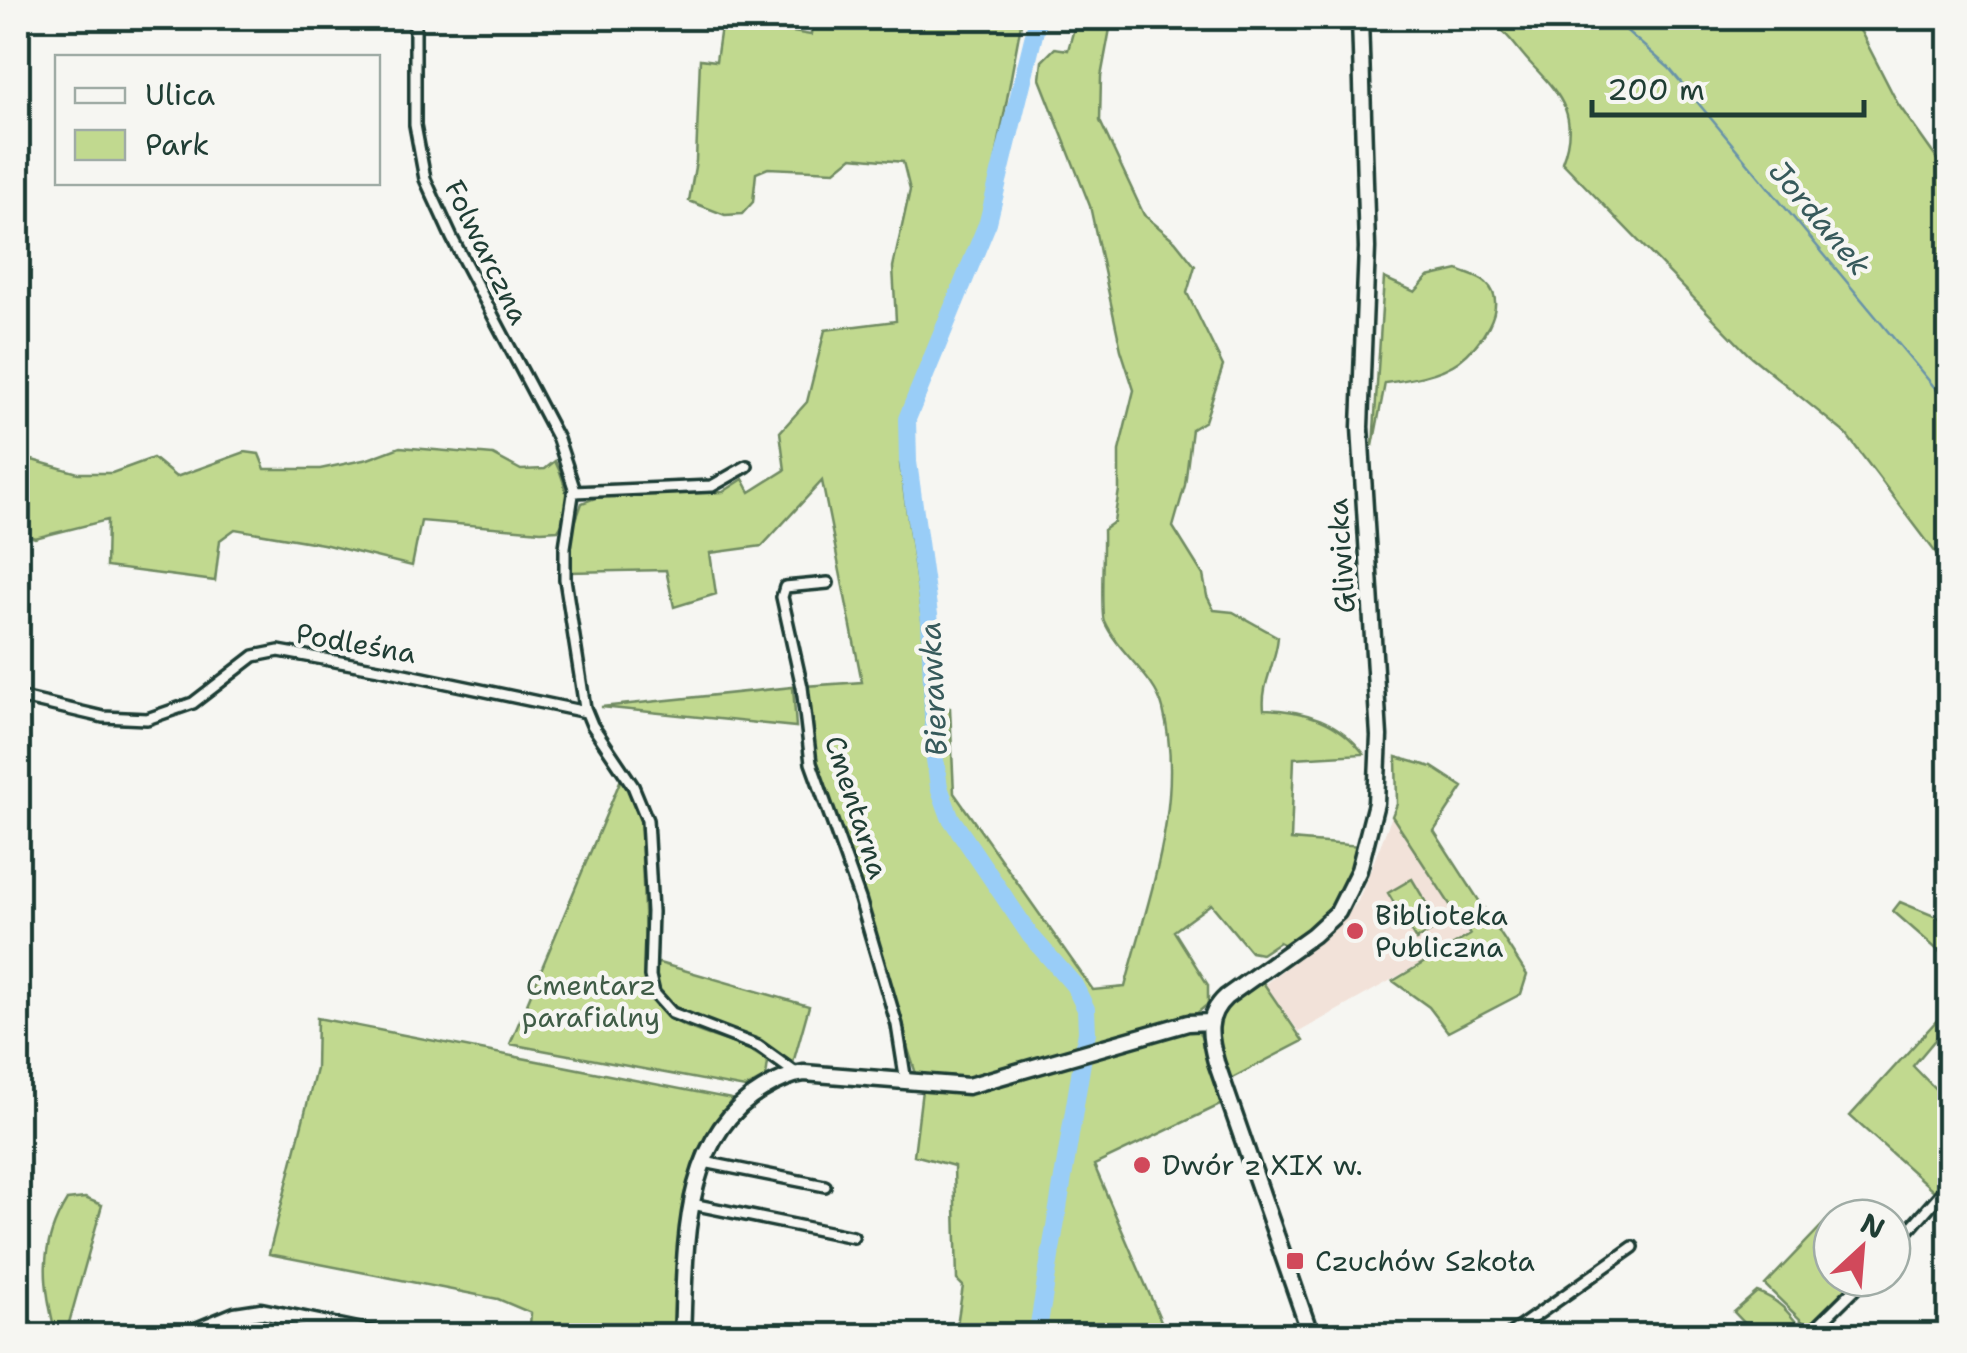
<svg xmlns="http://www.w3.org/2000/svg" width="1967" height="1353" font-family="'Shantell Sans',sans-serif">
  <style>
    .built { fill: #f2e2d9 }
    .green { fill: #c1d98f; stroke: #708b62; stroke-width: 2.5 }
    .lines { fill: none; stroke-linecap: round; stroke-linejoin: round }
    .stream { stroke: #6893a9; stroke-width: 2.5 }
    .river { stroke: #99cdf7; stroke-width: 18 }
    .street-casing { stroke: #1f3d34; stroke-width: 16 }
    .secondary-casing { stroke: #1f3d34; stroke-width: 21 }
    .street { stroke: #f6f6f2; stroke-width: 9 }
    .secondary { stroke: #f6f6f2; stroke-width: 14 }
    .poi-dot { fill: #d1495b; stroke: #f6f6f2; stroke-width: 4 }
    .labels { text-anchor: middle; dominant-baseline: central; stroke-width: 9; stroke-linejoin: round; paint-order: stroke }
    .street-label { font-size: 28px; fill: #1f3d34; stroke: #f6f6f2 }
    .poi-label { font-size: 28px; fill: #1f3d34; stroke: #f6f6f2; text-anchor: start }
    .park-label { font-size: 28px; fill: #3f5c46; stroke: #f6f6f2 }
    .water-label { font-size: 30px; font-style: italic; fill: #375a5b; stroke: #f6f6f2 }
  </style>
  <rect width="100%" height="100%" fill="#f6f6f2"/>
  <filter id="ink" filterUnits="userSpaceOnUse"><feTurbulence type="fractalNoise" baseFrequency=".01" numOctaves="2"/><feDisplacementMap in="SourceGraphic" scale="20" xChannelSelector="R" yChannelSelector="G"/><feConvolveMatrix kernelMatrix="1 2 1 2 8 2 1 2 1" color-interpolation-filters="sRGB"/></filter>
  <g filter="url(#ink)">
    <path class="built" d="M1392,816L1471,935L1299,1032L1265,984L1337,927L1358,901Z"/>
    <path class="green" d="M812,18H1022L986,212L908,404L900,464L925,641L926,704L950,708L954,793L1093,990L1125,987C1148,899 1186,801 1163,709C1155,676 1118,653 1104,621C1100,613 1104,546 1103,530L1114,522L1119,490V451L1134,390L1121,350L1090,206L1040,79L1042,61L1055,48L1068,50L1077,18H1112L1101,77L1100,121L1144,215L1175,241L1195,266L1187,293L1223,366L1205,421L1192,429L1185,485L1173,527L1203,575L1207,596L1214,610L1233,612L1278,637C1276,663 1261,684 1264,709C1305,710 1339,721 1364,754L1294,758L1291,840L1361,846C1340,902 1337,911 1287,946L1279,942L1261,954L1251,952L1211,904L1174,931L1208,985V1004L1196,1014L963,1080L917,1077L815,760C811,735 811,711 805,686L862,682L822,481L762,546L710,553L716,594L674,607L666,570L569,572L568,542L582,503L600,496L723,492L743,479L750,492L785,470L780,432L807,402L825,330L896,321L893,267L910,190L903,162L852,157L835,171L768,168L756,173L753,202L742,214L725,215L689,201L696,161L700,59L716,61L722,20L811,35Z
      M1483,18H1847L1861,32L1898,104L1949,176V583L1942,561L1846,434L1748,354L1562,162C1579,118 1563,97 1533,66C1512,44 1512,35 1483,18Z
      M1458,270C1466,274 1480,277 1486,283C1511,306 1478,347 1459,361C1440,375 1407,380 1385,383L1373,446L1384,278L1415,292L1428,277Z
      M400,447L493,455L521,470L545,469L555,461C566,483 574,509 558,530L541,531L421,521L412,566L323,544L235,529L220,540L215,581L106,567L107,520L35,538L18,532V456L78,473H112L153,458L176,477L245,452L259,454L265,469H320L368,459Z
      M793,687L796,727L601,707Z
      M1396,757L1432,767L1463,787L1434,831L1527,975L1521,994L1448,1032L1429,1007L1393,981L1470,935L1392,816L1397,804Z
      M621,779L640,804L647,990C667,1038 732,1032 768,1062L766,1077L745,1088L510,1044Z
      M1412,879L1440,926L1416,940L1388,893Z
      M1900,902L1949,922V960L1893,911Z
      M659,963L809,1006L793,1063L754,1040L672,1009L659,995L654,965Z
      M1260,978L1303,1041L1230,1079C1205,1025 1216,1012 1260,978Z
      M1949,1007V1023L1913,1066L1949,1103V1175L1934,1191L1850,1116Z
      M317,1018L732,1099L697,1153L684,1195L674,1335H522L530,1325L531,1313L498,1299L269,1254L316,1069Z
      M1196,1027C1204,1036 1216,1088 1222,1104L1094,1165L1167,1335H960L957,1325L963,1286L957,1280L954,1166L914,1155L922,1090L975,1093Z
      M85,1198L102,1205L67,1330L56,1335C43,1284 38,1247 67,1200Z
      M1831,1216L1832,1278H1861L1810,1329L1765,1285Z
      M1757,1292C1779,1299 1790,1314 1804,1332L1802,1334L1756,1335L1734,1312Z"/>
    <g class="lines">
      <path class="stream" d="M1612,18L1669,68L1950,406"/>
      <path class="river" d="M1037,1336L1087,1032L1086,1009L1074,985L1030,935L950,817L939,787L934,753L930,622L908,462L907,419L988,222L1038,18"/>
      <defs>
        <path id="street" d="M415,18V125L425,179L452,238L558,439L574,488L565,547V579L585,708L592,725L633,786L647,820L652,912L650,976L654,993L672,1013L758,1046L797,1074
          M709,18L734,21
          M574,492L712,486L747,466
          M828,583L785,587L782,597L802,687L811,763L860,899L897,1025L906,1082
          M18,697L103,717L147,719L193,703L254,656L279,651L385,670L586,712
          M704,1162L825,1186
          M692,1204L853,1237
          M1892,1249L1950,1183
          M1507,1336L1633,1247
          M1807,1336L1866,1278"/>
        <path id="secondary" d="M184,1336L235,1315L261,1311L382,1336
          M682,1336C686,1253 679,1139 762,1090C775,1082 789,1075 804,1073L968,1086L1188,1023L1210,1022
          M1311,1336L1216,1062C1209,1037 1205,1016 1226,997L1313,935L1338,912L1359,870L1376,803L1379,736L1360,427L1367,248L1360,18"/>
      </defs>
      <use href="#street" class="street-casing"/>
      <use href="#secondary" class="secondary-casing"/>
      <use href="#street" class="street"/>
      <use href="#secondary" class="secondary"/>
    </g>
  </g>
  <g class="poi-dot">
    <circle cx="1355" cy="931" r="10"/>
    <circle cx="1142" cy="1165" r="10"/>
    <rect x="1285" y="1251" width="20" height="20" rx="5"/>
  </g>
  <g class="labels">
    <g class="street-label">
      <text transform="translate(487 252) rotate(64)">Folwarczna</text>
      <text transform="translate(1341 556) rotate(-94)">Gliwicka</text>
      <text transform="translate(356 643) rotate(10)">Podleśna</text>
      <text transform="translate(857 807) rotate(72)">Cmentarna</text>
    </g>
    <g class="poi-label">
      <text x="1375" y="915">Biblioteka<tspan x="1375" dy="32">Publiczna</tspan></text>
      <text x="1162" y="1165">Dwór z XIX w.</text>
      <text x="1315" y="1261">Czuchów Szkoła</text>
    </g>
    <g class="park-label">
      <text x="591" y="985">Cmentarz<tspan x="591" dy="32">parafialny</tspan></text>
    </g>
    <g class="water-label">
      <text transform="translate(1820 218) rotate(50)">Jordanek</text>
      <text transform="translate(933 689) rotate(-93)">Bierawka</text>
    </g>
  </g>
  <rect width="1967" height="1353" fill="none" stroke="#f6f6f2" stroke-width="60"/>
  <rect x="30" y="30" width="1907" height="1293" fill="none" stroke="#1f3d34" stroke-width="4" filter="url(#ink)"/>
  <rect x="55" y="55" width="325" height="130" fill="#f6f6f2" stroke="#a0aca6" stroke-width="2.5"/>
  <rect x="75" y="88" width="50" height="15" fill="#f6f6f2" stroke="#a0aca6" stroke-width="2.5"/>
  <text x="145" y="105" font-size="30" fill="#1f3d34">Ulica</text>
  <rect x="75" y="130" width="50" height="30" fill="#c1d98f" stroke="#a0aca6" stroke-width="2.5"/>
  <text x="145" y="155" font-size="30" fill="#1f3d34">Park</text>
  <g transform="translate(1862 1248) rotate(26)"><circle r="48" fill="#f6f6f2" stroke="#a0aca6" stroke-width="2.5"/>
  <path d="M0-8L18 38L0 25L-18 38Z" fill="#d1495b"/>
  <text y="-15" font-size="28" font-weight="bold" text-anchor="middle" fill="#1f3d34">N</text>
  </g>
  <path d="M1592 100v15h272v-15" fill="none" stroke="#1f3d34" stroke-width="5"/>
  <text x="1607" y="100" font-size="30" fill="#1f3d34" stroke="#f6f6f2" stroke-width="8" paint-order="stroke">200 m</text>
</svg>
